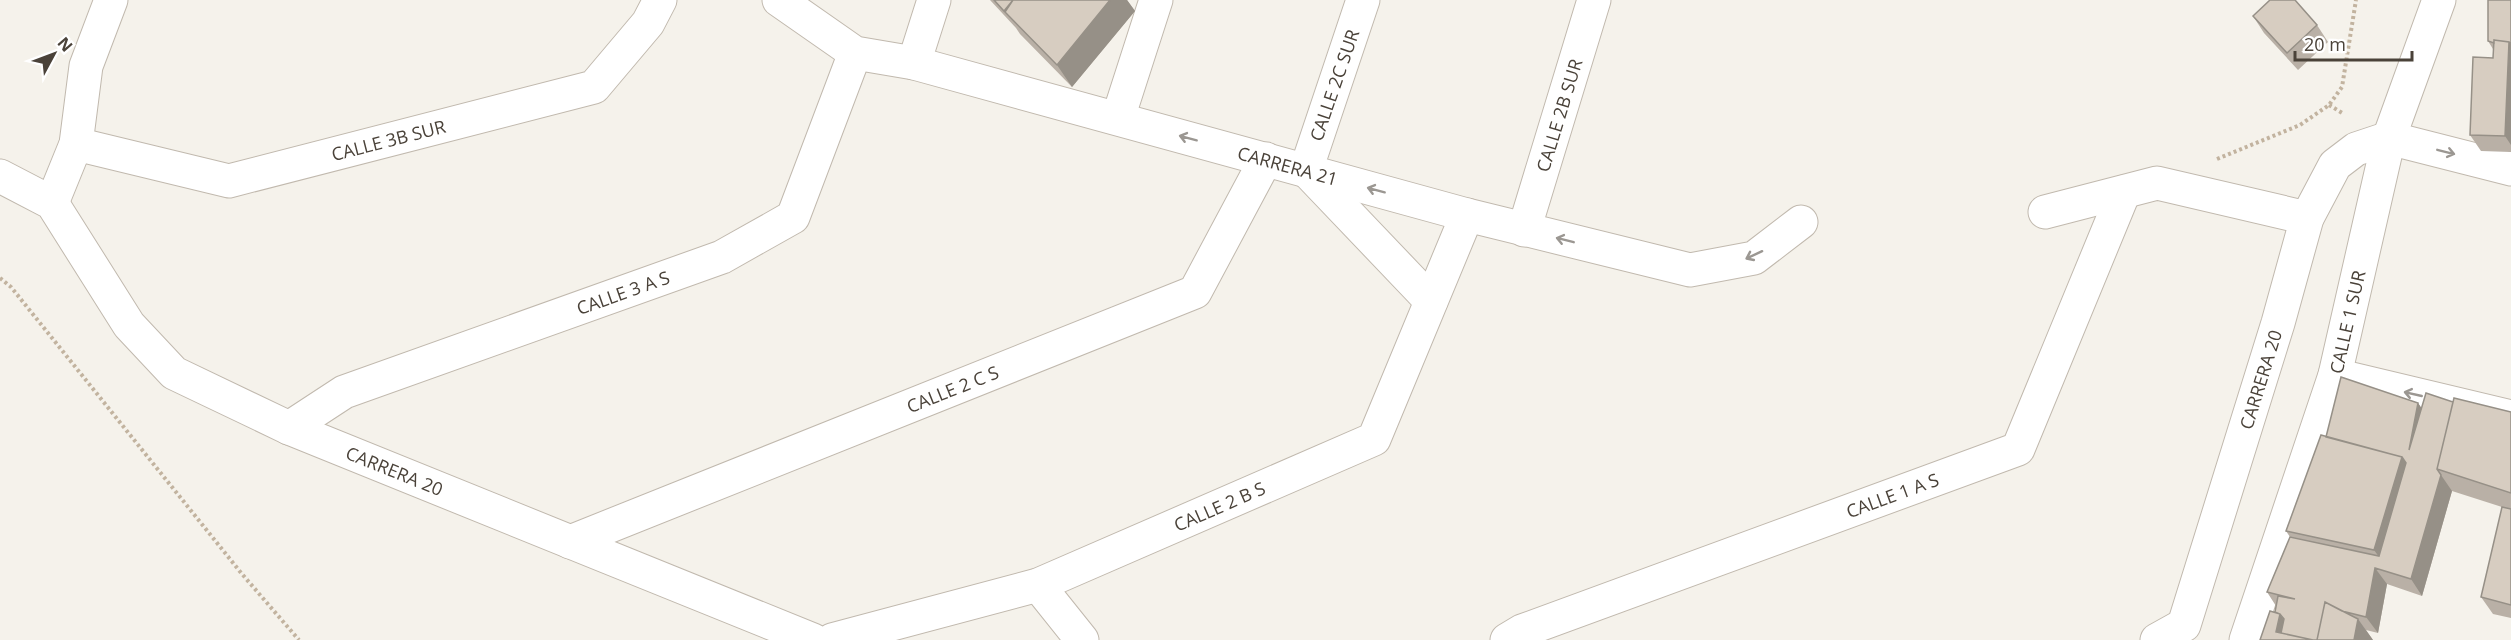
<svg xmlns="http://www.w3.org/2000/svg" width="2511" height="640" font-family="'Open Sans',sans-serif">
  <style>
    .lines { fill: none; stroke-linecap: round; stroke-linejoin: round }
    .street-casing { stroke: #c1b9ae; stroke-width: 35 }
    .path { stroke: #c2b39f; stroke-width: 4; stroke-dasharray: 3 3; stroke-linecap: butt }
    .street { stroke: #fff; stroke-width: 33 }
    .wall { fill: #b9b0a6 }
    .shaded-wall { fill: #969087 }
    .building { fill: #d7cdc1; stroke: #969087; stroke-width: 1.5 }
    .oneway { stroke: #9b9792 }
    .labels { text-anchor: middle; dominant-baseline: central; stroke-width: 6; stroke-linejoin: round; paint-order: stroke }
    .street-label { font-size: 18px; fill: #4a4239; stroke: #fff }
  </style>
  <rect width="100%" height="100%" fill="#f5f2eb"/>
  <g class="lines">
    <defs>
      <g id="street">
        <path id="s1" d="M779,0L855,53L914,63L1467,215L1690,270L1754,258L1801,222"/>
        <path d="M1363,0L1306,170L1431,301"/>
        <path d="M914,63L934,0"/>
        <path d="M1118,118L1156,0"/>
        <path id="s2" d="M76,144L229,181L594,87L648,23L660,0"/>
        <path id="s3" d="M0,176L52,203L129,325L174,373L289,428L813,640"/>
        <path d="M52,203L76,144L86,66L111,0"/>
        <path d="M2045,212L2157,183L2307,218"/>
        <path id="s4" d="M1524,230L1594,0"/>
        <path d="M2335,375L2511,417"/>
        <path id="s5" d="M289,428L344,392L722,257L793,217L855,53"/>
        <path id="s6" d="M570,542L1195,292L1266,159"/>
        <path d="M1038,585L1082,640"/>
        <path id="s7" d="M832,640L1038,585L1374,439L1467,215"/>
        <path id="s8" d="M1507,640L1522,631L2018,449L2124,192"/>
        <path id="s9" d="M2157,640L2184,625L2278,323L2307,218L2335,165L2356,149L2389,138L2511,169"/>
        <path id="s10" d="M2246,640L2335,375L2389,138L2439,0"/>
      </g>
    </defs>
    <use href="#street" class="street-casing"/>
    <path class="path" d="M2329,105L2344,114
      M2217,159L2300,125L2329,105L2342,87L2356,0
      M0,278L11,287L242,574L299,640"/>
    <use href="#street" class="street"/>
  </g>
  <path class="wall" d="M990,0H1127L1135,11L1072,87L1020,34L1016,28Z
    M2511,0V152L2481,151L2470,135L2493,58V49L2488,41Z
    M2253,16L2317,25L2328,42L2298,70L2264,33Z
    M2453,402L2511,412V618L2493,614L2481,597L2502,507L2452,491L2422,596L2387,584L2378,633L2366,630L2373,640L2275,612L2276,606L2267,592L2290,537L2286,531L2326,437L2418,403L2421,408Z"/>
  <path class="shaded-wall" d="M1110,0H1127L1135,11L1072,87L1057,65Z
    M2509,42L2511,44V145L2505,136Z
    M2418,403L2430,420L2409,450Z
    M2402,457L2418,479L2390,572L2374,550Z
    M2441,475L2452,491L2422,596L2411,579Z
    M2375,568L2387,584L2378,633L2366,617Z
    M2280,614L2295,636L2276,632Z
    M2358,619L2373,640H2354Z"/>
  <path class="building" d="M994,0H1013L1004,11Z
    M1013,0H1110L1057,65L1005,12Z
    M2270,0H2295L2317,25L2287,53L2253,16Z
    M2488,0H2511V44L2509,42L2494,40V43L2488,41Z
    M2494,40L2509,42L2505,136L2470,135L2473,57L2493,58Z
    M2341,377L2418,403L2409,450L2426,393L2453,402L2437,469L2441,475L2411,579L2375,568L2366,617L2342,611L2325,602L2317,640H2313L2281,633L2284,619L2280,614L2275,612L2278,596L2295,599L2267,592L2290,537L2379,556L2406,463L2402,457L2326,437Z
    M2454,398L2511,412V493L2437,469Z
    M2321,435L2402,457L2374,550L2286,531Z
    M2502,507L2511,509V605L2481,597Z
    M2325,602L2358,619L2354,640H2317Z
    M2270,611L2280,614L2276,632L2313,640H2260Z"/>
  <defs><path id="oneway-shaft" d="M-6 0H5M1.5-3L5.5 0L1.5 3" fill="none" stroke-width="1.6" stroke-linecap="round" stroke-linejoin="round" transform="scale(1.5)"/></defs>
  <g class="oneway">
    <use href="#oneway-shaft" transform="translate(1188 138) rotate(-165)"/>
    <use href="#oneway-shaft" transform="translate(2446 152) rotate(14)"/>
    <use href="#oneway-shaft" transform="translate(1376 190) rotate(-165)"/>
    <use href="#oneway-shaft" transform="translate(1565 240) rotate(-166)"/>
    <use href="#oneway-shaft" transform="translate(1754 255) rotate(155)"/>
    <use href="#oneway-shaft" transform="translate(2413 394) rotate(-167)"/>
  </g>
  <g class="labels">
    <g class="street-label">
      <text transform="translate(1334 85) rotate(-71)">CALLE 2C SUR</text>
      <text stroke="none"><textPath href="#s4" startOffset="120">CALLE 2B SUR</textPath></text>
      <text stroke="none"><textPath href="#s2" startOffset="322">CALLE 3B SUR</textPath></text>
      <text stroke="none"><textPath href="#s1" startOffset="540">CARRERA 21</textPath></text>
      <text stroke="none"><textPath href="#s5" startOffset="362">CALLE 3 A S</textPath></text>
      <text stroke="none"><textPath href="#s10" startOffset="334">CALLE 1 SUR</textPath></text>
      <text stroke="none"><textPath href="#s9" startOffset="288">CARRERA 20</textPath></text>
      <text stroke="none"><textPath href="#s6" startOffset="412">CALLE 2 C S</textPath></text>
      <text stroke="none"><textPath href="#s3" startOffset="510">CARRERA 20</textPath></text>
      <text stroke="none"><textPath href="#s8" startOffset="412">CALLE 1 A S</textPath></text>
      <text stroke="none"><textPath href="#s7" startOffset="411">CALLE 2 B S</textPath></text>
    </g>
  </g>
  <g transform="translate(54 54) rotate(49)" stroke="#ffffff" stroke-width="4.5" paint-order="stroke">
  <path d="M0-4.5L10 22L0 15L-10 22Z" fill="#4a4239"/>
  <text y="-9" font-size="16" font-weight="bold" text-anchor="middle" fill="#4a4239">N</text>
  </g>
  <path d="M2295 51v9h117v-9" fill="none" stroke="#4a4239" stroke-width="3"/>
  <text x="2304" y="51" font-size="18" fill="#4a4239" stroke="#ffffff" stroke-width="4.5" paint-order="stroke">20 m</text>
</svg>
